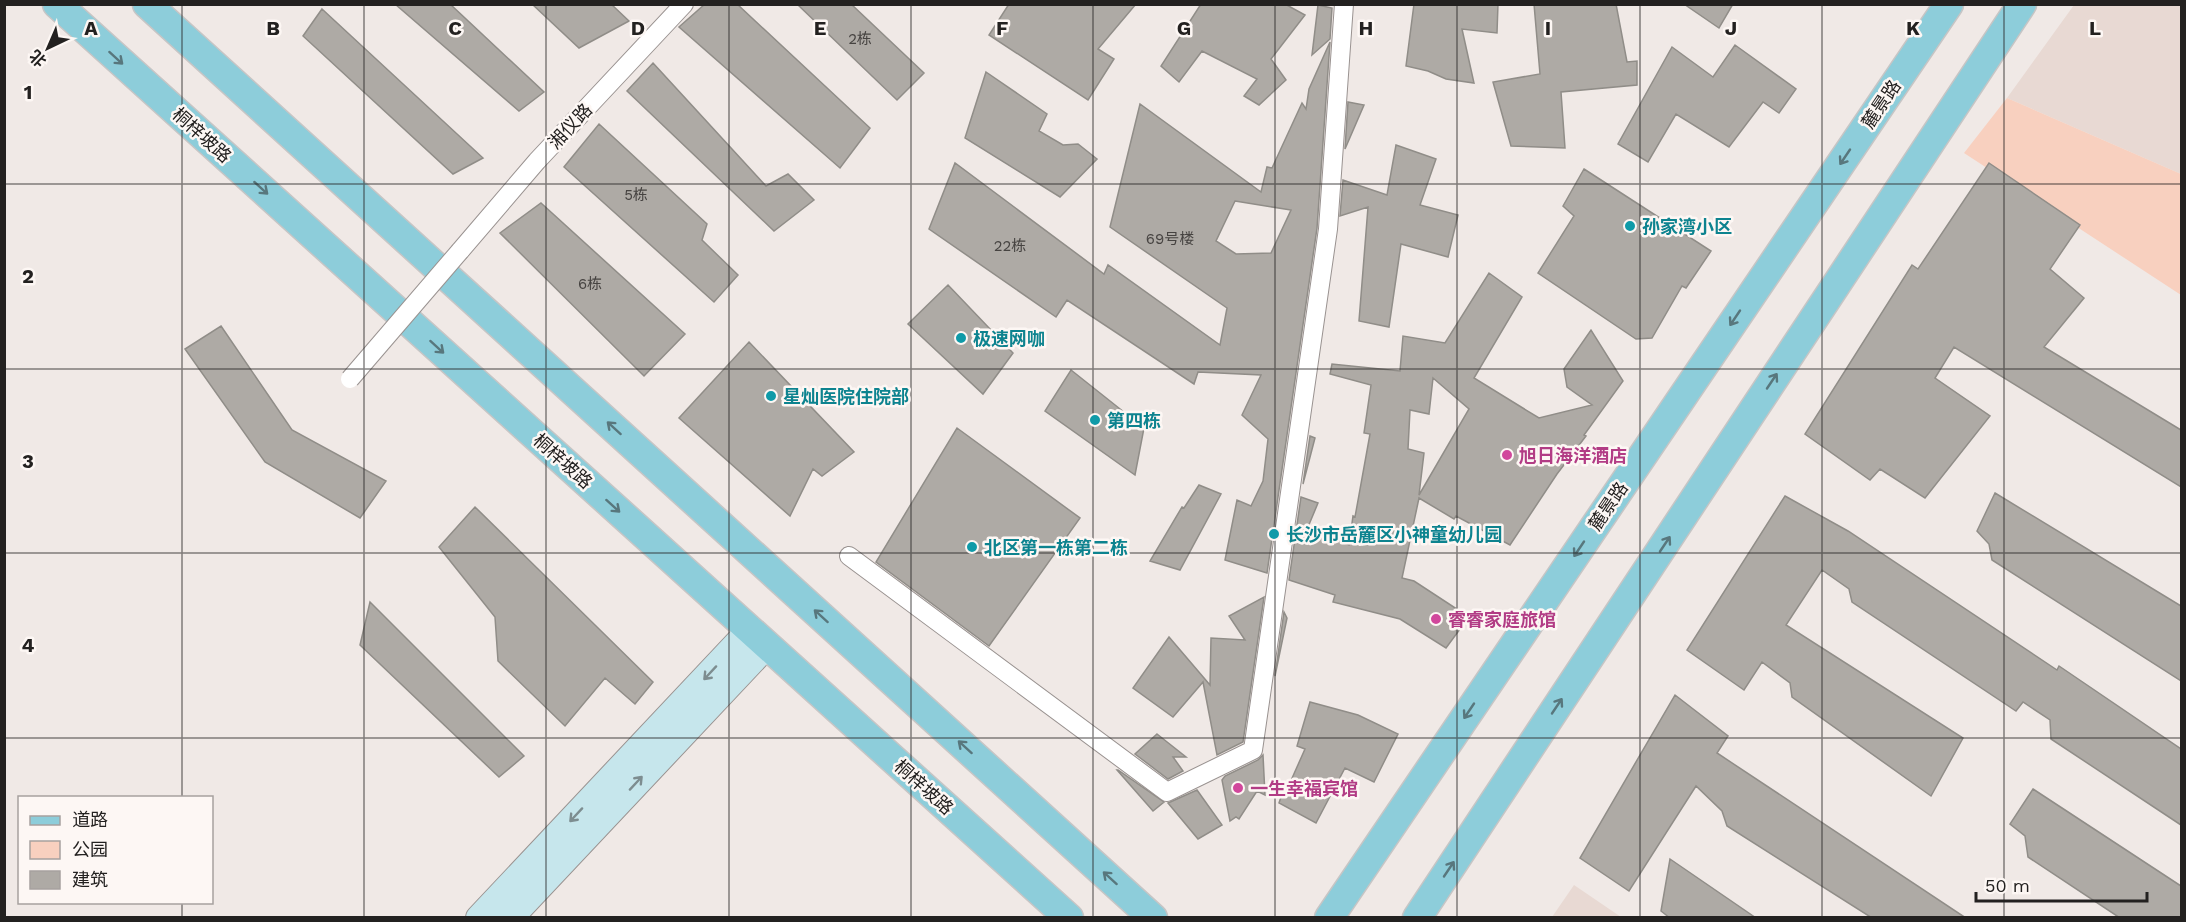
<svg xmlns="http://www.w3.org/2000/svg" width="2186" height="922" font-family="'Work Sans','Noto Sans SC',sans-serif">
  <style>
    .built { fill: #e8d9d3 }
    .green { fill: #f8d0bf }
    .building { fill: #aeaaa5; stroke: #908d88; stroke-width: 1.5; fill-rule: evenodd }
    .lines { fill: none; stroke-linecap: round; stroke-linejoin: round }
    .street-casing { stroke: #999290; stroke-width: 20 }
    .secondary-casing { stroke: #999290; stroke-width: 28 }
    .primary-casing { stroke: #c6c5c5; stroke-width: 31 }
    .street { stroke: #fff; stroke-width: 18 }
    .secondary { stroke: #c6e6ec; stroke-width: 26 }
    .primary { stroke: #8dcdda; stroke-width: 28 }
    .street-bridge-casing { stroke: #999290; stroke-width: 20; stroke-linecap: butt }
    .street-bridge { stroke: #fff; stroke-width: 18 }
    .oneway { stroke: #58777d }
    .oneway2 { stroke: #7d8d90 }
    .grid { fill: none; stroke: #232120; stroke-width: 1.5; stroke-opacity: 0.55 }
    .culture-dot { fill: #0f9aa8; stroke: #fdf7f4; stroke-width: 2 }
    .hotel-dot { fill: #d1479c; stroke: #fdf7f4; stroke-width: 2 }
    .labels { text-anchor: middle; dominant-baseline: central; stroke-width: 5; stroke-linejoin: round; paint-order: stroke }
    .number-label { font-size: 15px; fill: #464341 }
    .street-label { font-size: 18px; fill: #232120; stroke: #fdf7f4 }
    .culture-label { font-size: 18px; font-weight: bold; fill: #0d838f; stroke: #fdf7f4; text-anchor: start }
    .hotel-label { font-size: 18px; font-weight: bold; fill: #b23c85; stroke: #fdf7f4; text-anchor: start }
    .grid-label { font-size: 20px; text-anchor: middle; font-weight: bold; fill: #232120; stroke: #fdf7f4; stroke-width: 5; stroke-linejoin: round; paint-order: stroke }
  </style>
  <rect width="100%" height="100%" fill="#f0e9e6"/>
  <path class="built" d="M2074,5H2181V174L2007,98Z
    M1574,885L1621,917H1552Z"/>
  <path class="green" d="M2007,98L2181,174V295L1964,153Z"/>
  <path class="building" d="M395,4H450L544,92L519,111Z
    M532,4H611L629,21L579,48Z
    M705,4H737L870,128L840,168L679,27Z
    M797,4H851L924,73L897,100Z
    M1009,4H1136L1098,49L1114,59L1088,100L989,35Z
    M1201,4H1285L1305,15L1271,59L1286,80L1259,105L1244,96L1257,79L1202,51L1179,82L1161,66Z
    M1414,4H1498L1497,33L1462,29L1474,83L1446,79L1428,71L1406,66Z
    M1534,4H1616L1627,62L1637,61V85L1561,92L1565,148L1511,146L1493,82L1540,74Z
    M1684,4H1733L1719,28Z
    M1318,5L1332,8L1330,39L1312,55Z
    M322,9L483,158L453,174L303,36Z
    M1330,42L1317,228L1267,573L1225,560L1237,500L1251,506L1263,481L1268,439L1242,415L1261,375L1198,372L1194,384L1067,300L1056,317L929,229L955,163L1104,274L1108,265L1220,345L1227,308L1110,227L1140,104L1261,192L1267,167L1272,168L1302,103L1306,109L1309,89ZM1235,201L1291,210L1271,253L1236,254L1216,241Z
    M1735,45L1796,89L1779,113L1763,102L1729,147L1676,114L1648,162L1618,144L1672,47L1713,77Z
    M653,63L766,186L788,174L814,200L774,231L627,91Z
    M986,72L1047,114L1039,131L1063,145L1078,144L1097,159L1060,197L965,138Z
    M1348,102L1364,105L1345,149Z
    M599,124L707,224L702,240L738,275L714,302L564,167Z
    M1396,145L1436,159L1420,205L1458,215L1448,257L1401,244L1389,327L1359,321L1368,207L1340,216L1343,180L1387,195Z
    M1989,163L2080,225L2050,269L2084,298L2044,347L2181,430V487L1954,347L1935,378L1990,416L1925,498L1880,469L1870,480L1805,434L1912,265L1918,269Z
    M1584,169L1711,251L1686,288L1682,286L1652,338L1636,339L1538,273L1574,216L1563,206Z
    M541,203L685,334L644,376L500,233Z
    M1489,273L1522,297L1474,378L1539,418L1592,405L1567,387L1564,369L1591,330L1623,381L1584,435L1586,436L1557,474L1510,545L1456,516L1454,519L1419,498L1402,578L1414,581L1469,617L1446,648L1400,619L1333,602L1335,595L1289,580L1301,497L1318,503L1308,527L1349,545L1353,516L1355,517L1370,434L1364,433L1371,385L1330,374L1332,364L1400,371L1403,336L1445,343ZM1433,378L1469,409L1419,495L1424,453L1408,449L1410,410L1429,414Z
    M948,285L1013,353L983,394L908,324Z
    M221,326L292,430L386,481L360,518L265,462L185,349Z
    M749,342L854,452L822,476L813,469L790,516L679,418Z
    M1071,370L1144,428L1135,475L1045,411Z
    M957,428L1080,518L989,646L876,562Z
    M1310,436L1315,438L1303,484Z
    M1199,485L1221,494L1180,570L1150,561L1182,507L1184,508Z
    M1995,493L2181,606V681L1992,560L1989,544L1977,531Z
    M1785,496L1848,531L2057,670L2059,666L2181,749V825L2051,739L2050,720L2023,702L2016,711L1852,602L1849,589L1822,570L1786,625L1963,738L1931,796L1792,697L1790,683L1762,662L1744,690L1687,650Z
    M475,507L653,682L635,704L605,678L565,726L498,661L495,617L439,547Z
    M1264,597L1243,742L1217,755L1203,682L1173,717L1133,688L1169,637L1210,685L1211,638L1245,640L1229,616Z
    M370,602L524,756L499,777L360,645Z
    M1284,612L1287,618L1275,676Z
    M1675,695L1728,736L1717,753L1966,918H1872L1727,826L1722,811L1696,786L1629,891L1580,858Z
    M1310,702L1358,715L1398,734L1374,782L1345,768L1316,823L1279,803L1286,783L1289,785L1305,749L1297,746Z
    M1157,734L1186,757H1173L1183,771L1168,779L1135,754Z
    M1263,755L1265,795L1257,791L1239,819L1236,817L1230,821L1222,780L1225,776L1258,760Z
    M1117,770H1118L1164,802L1153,811Z
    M2033,789L2181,886V918H2120L2028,857L2025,836L2010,824Z
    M1197,790L1222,825L1198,839L1168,803Z
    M1670,859L1756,918H1670L1661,911Z"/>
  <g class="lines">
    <defs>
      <path id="street" d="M460,251L537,161L684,4
        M849,556L1167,792L1253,750L1328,229L1344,4"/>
      <path id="secondary" d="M479,918L750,630
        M510,918L767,645"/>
      <path id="primary" d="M57,4L1069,918
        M147,4L1153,918
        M1329,918L1949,4
        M1417,918L2022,4"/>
    </defs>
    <use href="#street" class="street-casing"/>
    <use href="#secondary" class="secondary-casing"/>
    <use href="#primary" class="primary-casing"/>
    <use href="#street" class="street"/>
    <use href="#secondary" class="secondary"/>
    <use href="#primary" class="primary"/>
    <defs>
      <path id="street-bridge" d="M350,379L460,251"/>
    </defs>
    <use href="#street-bridge" class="street-bridge-casing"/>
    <use href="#street-bridge" class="street-bridge"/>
  </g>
  <defs><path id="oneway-shaft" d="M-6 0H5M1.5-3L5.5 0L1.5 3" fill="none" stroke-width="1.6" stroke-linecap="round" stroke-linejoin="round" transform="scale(1.5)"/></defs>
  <g class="oneway">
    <use href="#oneway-shaft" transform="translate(116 58) rotate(42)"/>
    <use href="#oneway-shaft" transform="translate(1845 157) rotate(124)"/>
    <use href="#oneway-shaft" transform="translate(261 188) rotate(42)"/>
    <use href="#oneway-shaft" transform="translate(1735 318) rotate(124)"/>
    <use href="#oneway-shaft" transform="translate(437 347) rotate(42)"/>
    <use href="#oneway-shaft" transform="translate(1772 381) rotate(-56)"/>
    <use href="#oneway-shaft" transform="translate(614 428) rotate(-138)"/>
    <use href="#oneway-shaft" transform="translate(613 506) rotate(42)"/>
    <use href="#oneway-shaft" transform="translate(1665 544) rotate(-56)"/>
    <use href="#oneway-shaft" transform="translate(1579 549) rotate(124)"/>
    <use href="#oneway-shaft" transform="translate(821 616) rotate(-138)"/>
    <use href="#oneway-shaft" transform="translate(1557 706) rotate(-56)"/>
    <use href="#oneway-shaft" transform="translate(1469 711) rotate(124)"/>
    <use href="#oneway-shaft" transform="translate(965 747) rotate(-138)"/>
    <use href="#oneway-shaft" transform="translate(1449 869) rotate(-56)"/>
    <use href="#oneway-shaft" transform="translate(1110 878) rotate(-138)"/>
  </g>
  <g class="oneway2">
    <use href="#oneway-shaft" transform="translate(710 673) rotate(133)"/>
    <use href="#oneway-shaft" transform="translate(636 783) rotate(-47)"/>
    <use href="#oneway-shaft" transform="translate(576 815) rotate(133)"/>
  </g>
  <path class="grid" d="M182,4V798M364,4V918M546,4V918M729,4V918M911,4V918M1093,4V918M1275,4V918M1457,4V918M1640,4V918M1822,4V918M2004,4V918M4,184H2182M4,369H2182M4,553H2182M4,738H2182M182,902V918"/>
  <g class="culture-dot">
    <circle cx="1630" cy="226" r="6"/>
    <circle cx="961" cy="338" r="6"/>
    <circle cx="771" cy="396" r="6"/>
    <circle cx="1095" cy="420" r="6"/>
    <circle cx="1274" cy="534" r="6"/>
    <circle cx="972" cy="547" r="6"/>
  </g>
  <g class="hotel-dot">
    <circle cx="1507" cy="455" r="6"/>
    <circle cx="1436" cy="619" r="6"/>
    <circle cx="1238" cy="788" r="6"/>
  </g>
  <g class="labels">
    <g class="number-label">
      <text x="860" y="39">2栋</text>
      <text x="636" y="195">5栋</text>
      <text x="1170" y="239">69号楼</text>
      <text x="1010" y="246">22栋</text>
      <text x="590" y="284">6栋</text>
    </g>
    <g class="street-label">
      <text transform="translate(1881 104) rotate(-56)">麓景路</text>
      <text transform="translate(570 126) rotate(-47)">湘仪路</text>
      <text transform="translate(202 135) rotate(42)">桐梓坡路</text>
      <text transform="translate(563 461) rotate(42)">桐梓坡路</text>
      <text transform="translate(1608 506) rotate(-56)">麓景路</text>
      <text transform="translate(924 787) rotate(42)">桐梓坡路</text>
    </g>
    <g class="culture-label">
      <text x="1642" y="226">孙家湾小区</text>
      <text x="973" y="338">极速网咖</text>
      <text x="783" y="396">星灿医院住院部</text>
      <text x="1107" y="420">第四栋</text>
      <text x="1286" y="534">长沙市岳麓区小神童幼儿园</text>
      <text x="984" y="547">北区第一栋第二栋</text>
    </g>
    <g class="hotel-label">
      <text x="1519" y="455">旭日海洋酒店</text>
      <text x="1448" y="619">睿睿家庭旅馆</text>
      <text x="1250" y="788">一生幸福宾馆</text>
    </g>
  </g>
  <g class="grid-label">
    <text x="91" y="35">A</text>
    <text x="273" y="35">B</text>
    <text x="455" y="35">C</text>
    <text x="638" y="35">D</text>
    <text x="820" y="35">E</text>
    <text x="1002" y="35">F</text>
    <text x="1184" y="35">G</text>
    <text x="1366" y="35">H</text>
    <text x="1548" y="35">I</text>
    <text x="1731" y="35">J</text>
    <text x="1913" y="35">K</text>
    <text x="2095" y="35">L</text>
    <text x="28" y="99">1</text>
    <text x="28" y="283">2</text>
    <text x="28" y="468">3</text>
    <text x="28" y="652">4</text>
  </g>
  <rect width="2186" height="922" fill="none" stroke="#232120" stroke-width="12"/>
  <rect x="18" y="796" width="195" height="108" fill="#fdf7f4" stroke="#a6a19f" stroke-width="1.5"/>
  <rect x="30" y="816" width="30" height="9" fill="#8dcdda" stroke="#a6a19f" stroke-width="1.5"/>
  <text x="72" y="826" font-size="18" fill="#232120">道路</text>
  <rect x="30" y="841" width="30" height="18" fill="#f8d0bf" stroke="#a6a19f" stroke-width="1.5"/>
  <text x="72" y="856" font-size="18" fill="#232120">公园</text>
  <rect x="30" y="871" width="30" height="18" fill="#aeaaa5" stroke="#a6a19f" stroke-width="1.5"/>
  <text x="72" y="886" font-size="18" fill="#232120">建筑</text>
  <g transform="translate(48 48) rotate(224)" stroke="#fdf7f4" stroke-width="4.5" paint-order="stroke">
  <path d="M0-4.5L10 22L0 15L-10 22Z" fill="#232120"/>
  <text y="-9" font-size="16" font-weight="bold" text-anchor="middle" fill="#232120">北</text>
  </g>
  <path d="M1976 892v9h171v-9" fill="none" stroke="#232120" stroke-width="3"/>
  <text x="1985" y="892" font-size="18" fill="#232120" stroke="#fdf7f4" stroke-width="4.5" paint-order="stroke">50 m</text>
</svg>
